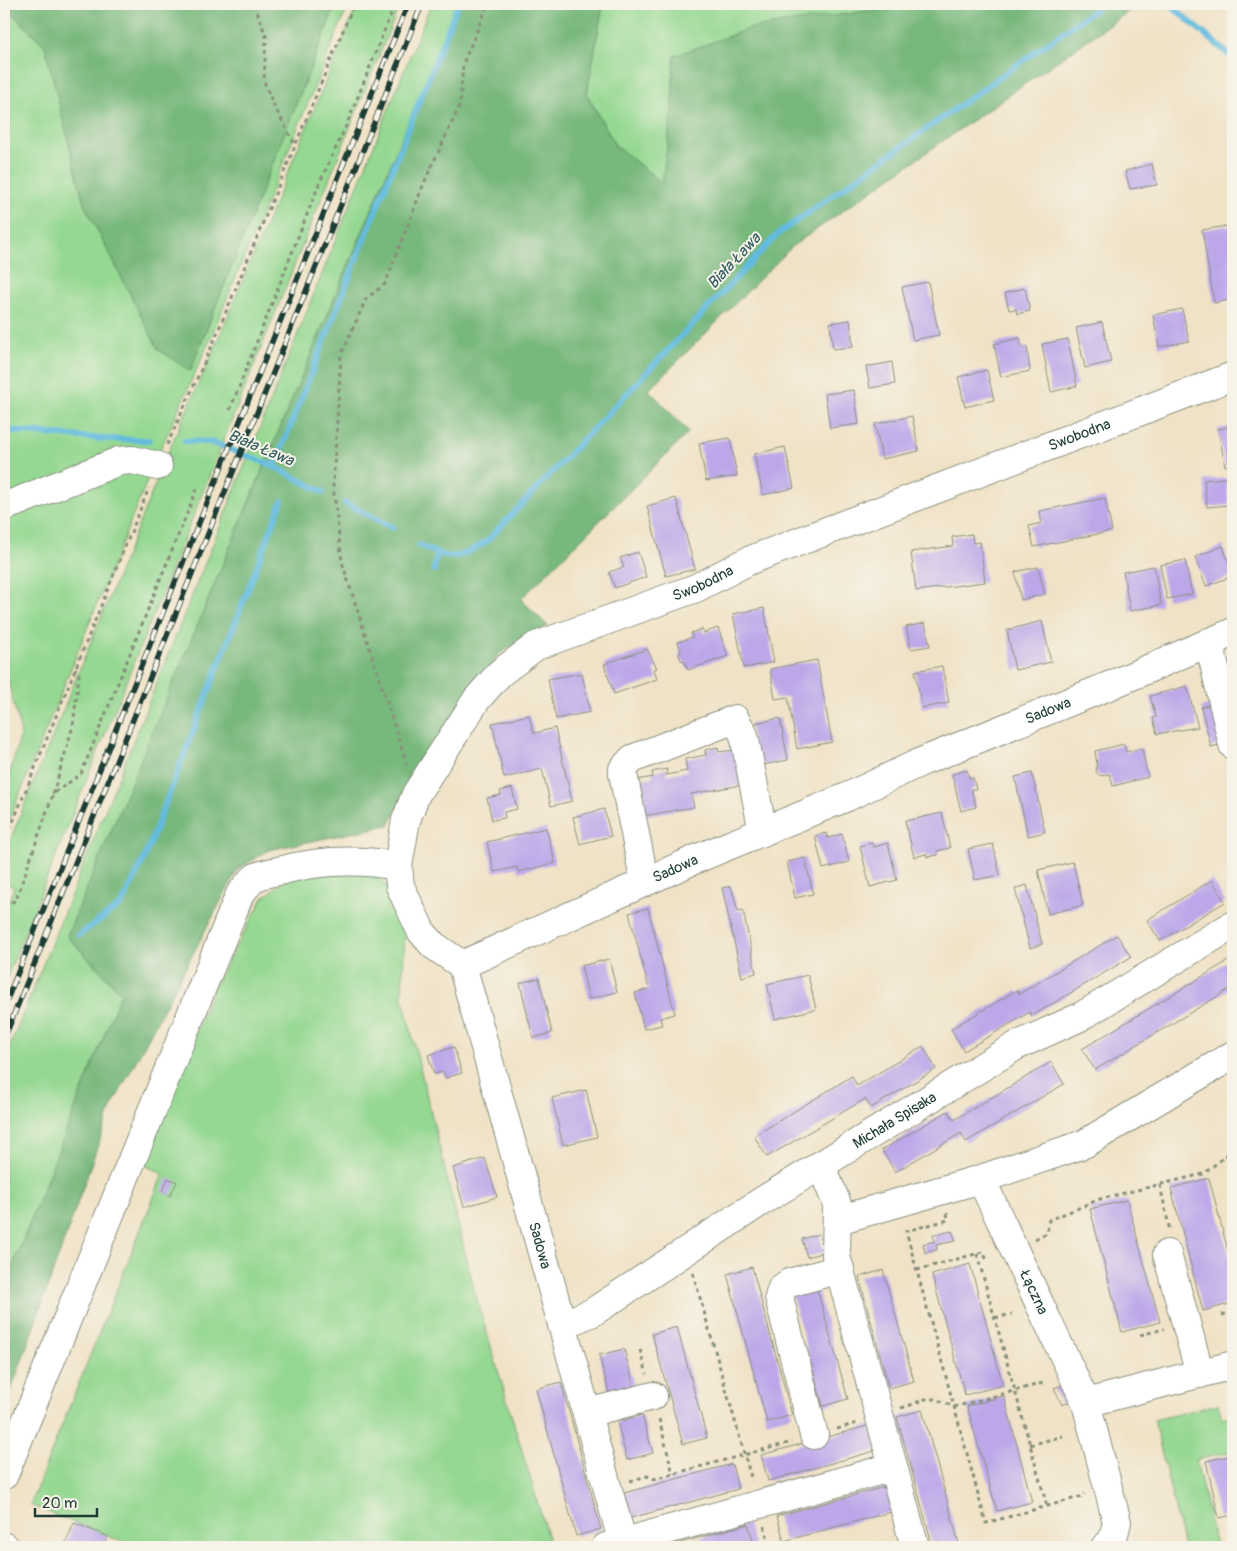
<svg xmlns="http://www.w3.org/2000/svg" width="1237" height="1551" font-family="Pangolin,sans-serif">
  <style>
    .green { fill: #94d891; stroke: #5a8a62 }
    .forest { fill: #77b87b; stroke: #4b7a58 }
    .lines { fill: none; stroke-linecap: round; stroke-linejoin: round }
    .stream { stroke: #62bbdf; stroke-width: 6 }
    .building { fill: #bda7e9 }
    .minor-casing { stroke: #88907d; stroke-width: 30 }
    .path { stroke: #88907d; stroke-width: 3; stroke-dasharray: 4 4; stroke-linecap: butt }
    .minor { stroke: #fff; stroke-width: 28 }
    .rail-casing { stroke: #1f3d34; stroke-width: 5.5 }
    .rail { stroke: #f7f3e8; stroke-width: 4; stroke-dasharray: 11; stroke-linecap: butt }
    .labels { text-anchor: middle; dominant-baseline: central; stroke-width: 4; stroke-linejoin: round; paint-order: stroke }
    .street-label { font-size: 15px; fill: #1f3d34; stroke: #f7f3e8 }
    .water-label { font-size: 16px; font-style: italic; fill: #305c5f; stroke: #f7f3e8 }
  </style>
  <rect width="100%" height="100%" fill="#f7f3e8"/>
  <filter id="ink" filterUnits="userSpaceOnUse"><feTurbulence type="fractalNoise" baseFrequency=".02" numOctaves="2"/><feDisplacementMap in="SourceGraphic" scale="10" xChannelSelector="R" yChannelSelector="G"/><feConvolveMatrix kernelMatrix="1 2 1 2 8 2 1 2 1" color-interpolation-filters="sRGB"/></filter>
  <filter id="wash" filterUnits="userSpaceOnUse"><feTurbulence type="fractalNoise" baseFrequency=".0096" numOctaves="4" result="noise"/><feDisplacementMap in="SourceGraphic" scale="20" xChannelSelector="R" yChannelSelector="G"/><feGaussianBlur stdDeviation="1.12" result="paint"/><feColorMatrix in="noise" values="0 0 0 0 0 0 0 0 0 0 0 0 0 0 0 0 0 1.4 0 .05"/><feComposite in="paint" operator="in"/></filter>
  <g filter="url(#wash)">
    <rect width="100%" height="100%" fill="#f0e2c6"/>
    <path class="green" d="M336,4H349L209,342L156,459L4,833V794L21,733L4,665V6L45,46L84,204L190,371Z
      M358,4H400L4,984V914L14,887L4,883V855L172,443L209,361Z
      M431,4H458L67,936L121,993L4,1288V1061Z
      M612,4H914L849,15L674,56L672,113L662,184L615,145L587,94L602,10Z
      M373,872L391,892L405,928L402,994L475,1293L548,1538L541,1547H135L30,1505L163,1174L142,1163L213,988L263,898L292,874Z
      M1218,1404L1222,1419L1233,1416V1451L1196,1460L1216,1547H1184L1154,1420Z"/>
    <path class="forest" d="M4,4H336L190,371L158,349L84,204L45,46Z
      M458,4H612L602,10L587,94L615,145L662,183L672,113L674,56L751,28L914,4H1148L1129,11L794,245L649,390L689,432L521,599L548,626L500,653L473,691L409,789L389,825L269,850L238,869L111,1108L4,1411V1288L121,993L67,936Z"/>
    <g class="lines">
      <path class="stream" d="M1169,4L1233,58
        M4,430L104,439L149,440
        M185,441L211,442L271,465L323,492
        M274,467L458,4
        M345,503L393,528
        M419,545C454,561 453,561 486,542L778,234L1103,4
        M434,570L437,553
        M79,935L122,904L144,859L282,501"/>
    </g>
    <g id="blocks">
      <path class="building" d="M1152,164L1157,185L1130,189L1125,171Z
        M1233,225V299L1214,303L1202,230Z
        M928,282L939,335L913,340L902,287Z
        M1025,288L1030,311L1017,314L1016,309L1009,310L1005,293Z
        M1182,309L1189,341L1159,347L1153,315Z
        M850,320L853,347L833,349L830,323Z
        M1102,322L1111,362L1085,368L1076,328Z
        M1020,338L1022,348L1027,347L1030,371L1001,377L994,344Z
        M1068,339L1077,386L1051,392L1042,344Z
        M892,362L895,384L870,388L866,367Z
        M987,370L994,400L965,407L958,377Z
        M854,390L859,424L830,428L825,394Z
        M912,416L919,451L882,459L875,424Z
        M1233,426V464L1225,466L1218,429Z
        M730,438L737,476L706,481L699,443Z
        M785,447L794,488L763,495L754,454Z
        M1226,478L1229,505L1207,507L1204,480Z
        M676,498L695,569L666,576L647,506Z
        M1105,498L1112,531L1034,547L1029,526L1042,523L1039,511Z
        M972,534L973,543L980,542L985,582L916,591L911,552L953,546L952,537Z
        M1223,546L1233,576L1206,586L1195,557Z
        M638,552L646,577L615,588L609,572L624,567L620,558Z
        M1185,560L1192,594L1167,599L1160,565Z
        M1154,566L1161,605L1130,611L1123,572Z
        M1038,567L1045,594L1021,600L1015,572Z
        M764,608L774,662L744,668L733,614Z
        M1042,621L1051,662L1015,670L1007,630Z
        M925,623L930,646L911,649L906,627Z
        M718,628L728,656L688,670L684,661L681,660L679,655L681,651L678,642L693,637L691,633L702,629L704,633Z
        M647,649L657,668L654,669L657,679L614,694L604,664Z
        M817,660L832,742L797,749L788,697L775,699L770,669Z
        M942,666L949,703L922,708L915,671Z
        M582,673L590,712L556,719L548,679Z
        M1187,686L1198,727L1157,734L1153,718L1156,717L1150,696Z
        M1216,703L1226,743L1211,747L1201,707Z
        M529,715L534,733L555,728L572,801L551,806L542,769L504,778L492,723Z
        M780,718L788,760L758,766L750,724Z
        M1124,744L1126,752L1142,748L1148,777L1113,786L1110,774L1101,776L1096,772L1097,765L1095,751Z
        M718,747L719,752L741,749L747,784L691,794L694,807L638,817L631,781L653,777L652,772L667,769L666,775L687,771L685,759L706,755L705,750Z
        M967,770L969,778H973L976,789H971L976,807L961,811L952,774Z
        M1032,773L1045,832L1028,836L1015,777Z
        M512,788L517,809L504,812L505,818L492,820L487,798L501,795L500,791Z
        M604,809L611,836L580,844L573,817Z
        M942,813L950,848L937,851L938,855L927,857L926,854L914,857L905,821Z
        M546,828L555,863L518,872L517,867L494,872L487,842Z
        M826,833L828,838L842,834L849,862L823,869L815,836Z
        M872,843L874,847L888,843L897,880L870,887L860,846Z
        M993,844L1000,875L975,880L968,849Z
        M805,858L813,894L795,898L787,862Z
        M1073,862L1083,905L1048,914L1038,870Z
        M1212,880L1225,902L1160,941L1147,920Z
        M1027,885L1042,944L1030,948L1015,889Z
        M731,886L738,911L743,910L756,973L742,977L722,888Z
        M648,908L675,1014L660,1018L662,1025L644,1029L635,993L649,989L629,913Z
        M1117,935L1131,957L1032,1016L1030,1012L964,1051L951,1029L1017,990L1019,994Z
        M1233,958V987L1095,1070L1082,1049Z
        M609,959L617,992L589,999L581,966Z
        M808,975L816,1009L775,1019L767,984Z
        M539,978L552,1033L533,1038L520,983Z
        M923,1046L936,1069L871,1108L865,1099L767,1157L754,1136L852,1076L857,1086Z
        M454,1047L462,1073L446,1078L443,1072L434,1074L428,1055Z
        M1051,1062L1064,1084L966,1142L961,1133L895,1172L882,1150L948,1111L954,1120Z
        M586,1090L597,1137L563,1145L552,1098Z
        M485,1158L497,1197L464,1207L453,1168Z
        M168,1178L177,1182L170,1196L162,1191Z
        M1209,1178L1233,1270V1303L1203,1311L1171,1188Z
        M1127,1200L1160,1322L1122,1332L1090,1209Z
        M952,1231L956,1241L936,1245L937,1250L925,1253L923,1244L935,1241L933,1235Z
        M819,1234L824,1252L807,1257L802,1239Z
        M970,1264L1003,1385L965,1395L932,1275Z
        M752,1267L792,1415L767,1422L727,1274Z
        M883,1270L914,1381L889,1388L859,1277Z
        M817,1289L848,1399L823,1406L792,1296Z
        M677,1327L707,1438L683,1444L652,1334Z
        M624,1349L634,1386L609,1393L599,1355Z
        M561,1382L601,1529L576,1536L536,1389Z
        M1063,1385L1071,1401L1062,1405L1054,1388Z
        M1004,1396L1032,1502L997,1511L967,1406Z
        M922,1410L960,1547H933L897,1417Z
        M642,1415L653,1453L627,1460L617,1422Z
        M871,1425L878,1450L768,1481L761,1455Z
        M1233,1455V1515L1219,1518L1206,1461Z
        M732,1464L738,1489L627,1519L620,1494Z
        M888,1486L895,1511L784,1541L777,1516Z
        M74,1523L108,1536L103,1547H64Z
        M748,1524L755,1547H666Z"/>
    </g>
  </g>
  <g filter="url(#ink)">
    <use href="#blocks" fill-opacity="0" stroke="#88907d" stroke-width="1"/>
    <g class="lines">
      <defs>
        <g id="minor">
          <path d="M4,507L119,461L132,460L158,466"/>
          <path d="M1209,642L1233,745"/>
          <path d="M647,881L642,868L623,774V769L632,759L735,719L744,735L763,832"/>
          <path id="s1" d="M462,965L433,945L421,931L400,886L398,866L406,820L416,794L477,699L500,673L536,646L696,588L748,561L1233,376"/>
          <path id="s2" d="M462,965L696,859L847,797L921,762L1111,685L1233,632"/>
          <path id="s3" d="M462,965L624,1547"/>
          <path d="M821,1165L837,1204L836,1256L915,1547"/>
          <path id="s4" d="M981,1179L1086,1403L1117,1522L1112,1542L1105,1547"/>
          <path d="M838,1220L981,1179L1084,1144L1233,1055"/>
          <path d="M1167,1254L1200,1374"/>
          <path id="s5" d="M562,1325L593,1312L762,1201L1016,1046L1080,1017L1233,925"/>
          <path d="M1086,1403L1233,1365"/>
          <path d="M587,1413L653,1396"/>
          <path d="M814,1435L779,1297L782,1288L789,1283L840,1269"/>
          <path d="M4,1475L240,894C245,888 250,881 256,877C264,873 274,872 283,870C321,860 359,859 398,866"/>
          <path d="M4,1547H5"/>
          <path d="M606,1547L893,1467"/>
        </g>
      </defs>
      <use href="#minor" class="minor-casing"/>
      <path class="path" d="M254,4L266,36L264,81L273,104L294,143
        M230,410L319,184L347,124L395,4
        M167,445L213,343L354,4
        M407,765L342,562L333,485L341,355L366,299L385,284L424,183L460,105L463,64L488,4
        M53,794L73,726L79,675L75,668
        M4,844L149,488
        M4,906L16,900L53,794L81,774L197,489
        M1160,1185L1170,1231
        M947,1213L948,1220L906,1231L986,1523L1080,1497L1085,1494
        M1035,1239L1047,1233L1049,1220L1100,1199L1203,1174L1233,1150
        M977,1254L1047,1506
        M917,1270L983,1252L987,1260
        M693,1273L752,1481
        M1222,1315L1233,1312
        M995,1318L1012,1314
        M1140,1335L1164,1329
        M640,1350L647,1374
        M901,1408C929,1400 923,1392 954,1407L1043,1383
        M659,1419L673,1474
        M837,1429L857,1423
        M1030,1445L1063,1436
        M630,1481L647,1476L654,1479L792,1442
        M764,1526L770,1547"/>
      <use href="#minor" class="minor"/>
      <defs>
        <path id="rail" d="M4,1007L408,4
          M4,1039L422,4"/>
      </defs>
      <use href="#rail" class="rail-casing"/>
      <use href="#rail" class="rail"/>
    </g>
  </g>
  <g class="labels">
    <g class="street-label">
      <text stroke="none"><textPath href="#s1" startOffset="974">Swobodna</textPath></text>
      <text stroke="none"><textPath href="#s1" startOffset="569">Swobodna</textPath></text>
      <text stroke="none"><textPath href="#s2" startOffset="639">Sadowa</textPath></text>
      <text stroke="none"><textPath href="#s2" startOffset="234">Sadowa</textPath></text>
      <text stroke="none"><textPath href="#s5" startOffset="391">Michała Spisaka</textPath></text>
      <text stroke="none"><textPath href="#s3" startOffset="291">Sadowa</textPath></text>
      <text stroke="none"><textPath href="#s4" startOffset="125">Łączna</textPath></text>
    </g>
    <g class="water-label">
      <text transform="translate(734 261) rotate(-47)">Biała Ława</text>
      <text transform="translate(261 448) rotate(23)">Biała Ława</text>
    </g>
  </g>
  <rect width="1237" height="1551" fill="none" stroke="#f7f3e8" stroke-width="20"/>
  <path d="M35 1508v8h62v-8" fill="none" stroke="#1f3d34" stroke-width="2.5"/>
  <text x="42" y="1508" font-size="15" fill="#1f3d34" stroke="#f7f3e8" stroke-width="4" paint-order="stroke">20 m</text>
</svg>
